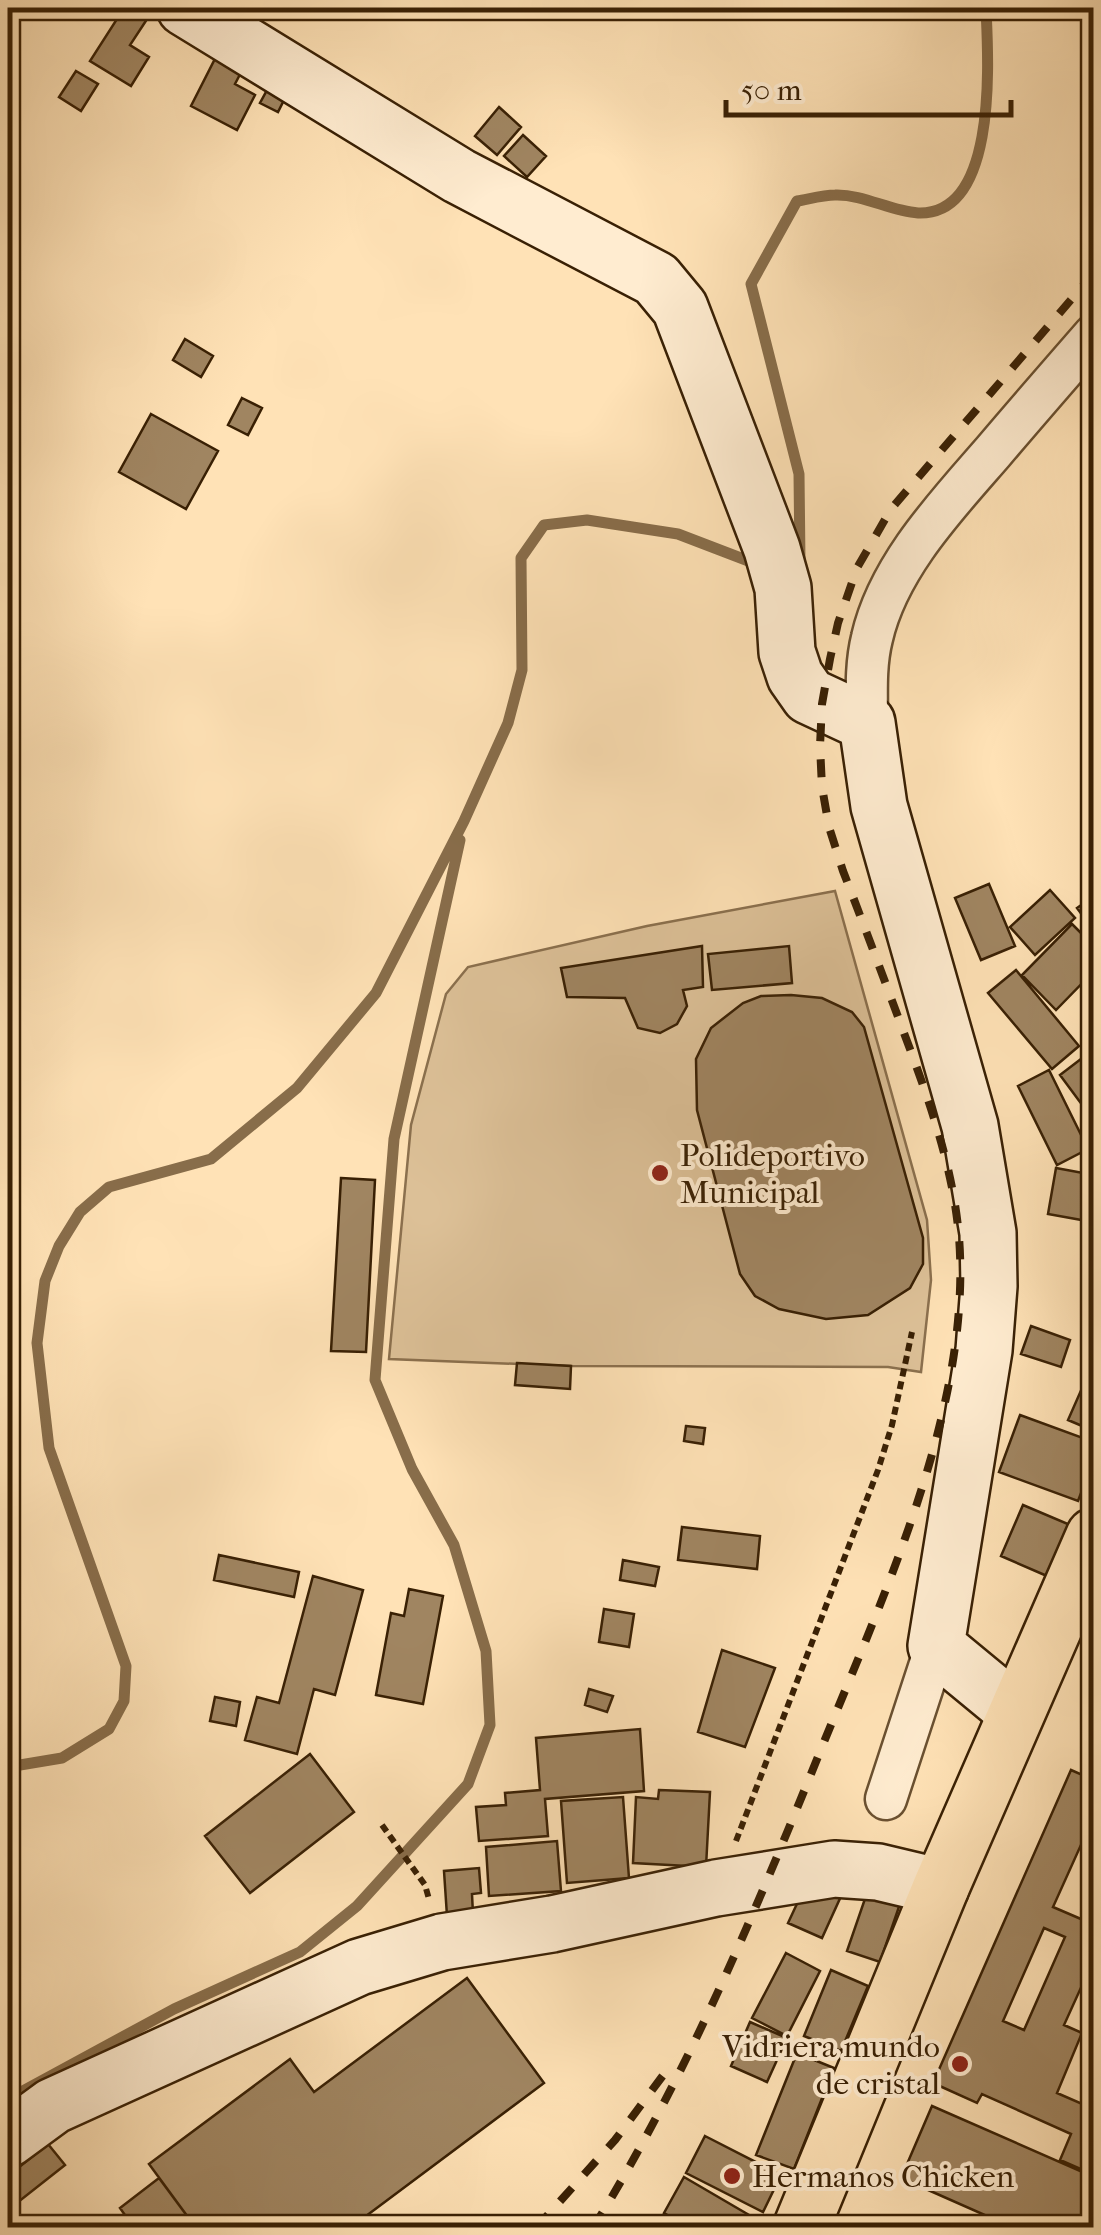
<svg xmlns="http://www.w3.org/2000/svg" width="1101" height="2235" font-family="'IM FELL French Canon',serif">
  <style>
    .green { fill: #ddc198; stroke: #8b704e; stroke-width: 2.5 }
    .lines { fill: none; stroke-linecap: round; stroke-linejoin: round }
    .stream { stroke: #886d4a; stroke-width: 11 }
    .building { fill: #a08561; stroke: #392004; stroke-width: 2.5; fill-rule: evenodd }
    .street-casing { stroke: #6a5030; stroke-width: 45 }
    .secondary-casing { stroke: #392004; stroke-width: 60 }
    .highway-casing { stroke: #392004; stroke-width: 60 }
    .path { stroke: #392004; stroke-width: 6; stroke-dasharray: 8 5; stroke-linecap: butt }
    .street { stroke: #ffecd0; stroke-width: 40 }
    .secondary { stroke: #ffecd0; stroke-width: 55 }
    .highway { stroke: #ffe2b6; stroke-width: 55 }
    .rail { stroke: #392004; stroke-width: 8; stroke-dasharray: 18 18; stroke-linecap: butt }
    .poi-dot { fill: #8f2418; stroke: #ffecd0; stroke-width: 4 }
    .labels { text-anchor: middle; dominant-baseline: central; stroke-width: 8; stroke-linejoin: round; paint-order: stroke }
    .poi-label { font-size: 32px; fill: #392004; stroke: #ffecd0; text-anchor: start }
  </style>
  <rect width="100%" height="100%" fill="#ffe2b6"/>
  <filter id="stains"><feTurbulence type="fractalNoise" baseFrequency=".002" numOctaves="4"/><feColorMatrix values="0 0 0 0 .2 0 0 0 0 .09 0 0 0 0 .02 0 0 0 .5 -.17"/></filter>
  <radialGradient id="worn" r=".72"><stop offset=".6" stop-color="#630" stop-opacity="0"/><stop offset="1" stop-color="#630" stop-opacity=".3"/></radialGradient>
  <path class="green" d="M835,891L927,1220L931,1280L921,1372L888,1367L571,1366L389,1359L411,1125L446,994L468,967L647,926Z"/>
  <g class="lines">
    <path class="stream" d="M800,561L799,474L751,284L797,201C809,199 823,195 835,195C863,194 890,211 918,213C999,216 988,58 986,8
      M8,1767L62,1758L109,1729L124,1701L126,1666L49,1448L37,1343L45,1281L59,1246L80,1212L109,1187L211,1159L297,1088L376,993L464,821L508,723L522,670L521,558L544,525L587,520L678,534L759,565
      M8,2099L174,2009L300,1952L357,1906L468,1784L490,1725L486,1651L454,1545L412,1469L375,1380L394,1139L460,840"/>
  </g>
  <path class="building" d="M124,8L153,10L130,45L149,57L131,86L90,61Z
    M222,45L248,59L235,84L255,95L237,130L191,106Z
    M76,71L98,84L81,111L59,97Z
    M272,81L289,90L278,112L260,103Z
    M499,107L521,127L497,155L475,136Z
    M523,135L546,156L527,177L504,156Z
    M185,339L213,356L201,377L173,360Z
    M242,398L262,408L248,435L228,425Z
    M151,414L218,451L186,509L119,472Z
    M989,884L1015,946L981,960L955,898Z
    M1050,890L1075,918L1035,955L1010,927Z
    M1094,896V931L1077,908Z
    M1072,924L1094,946V971L1056,1010L1022,975Z
    M702,946L703,987L683,990L687,1006L677,1024L660,1033L638,1028L625,998L567,997L561,968Z
    M789,946L792,983L712,990L708,954Z
    M1016,970L1079,1046L1052,1069L988,993Z
    M791,995L822,998L852,1012L864,1027L923,1238V1264L910,1288L868,1315L826,1319L779,1309L755,1296L740,1274L697,1110L696,1059L711,1028L743,1003L761,996Z
    M1094,1049V1091L1080,1102L1060,1075Z
    M1049,1070L1088,1149L1057,1165L1018,1086Z
    M1056,1168L1094,1175L1087,1221L1048,1214Z
    M341,1178L375,1180L366,1352L331,1351Z
    M1031,1326L1070,1340L1061,1367L1021,1354Z
    M1094,1361V1431L1068,1420Z
    M517,1363L571,1366L570,1389L515,1385Z
    M1020,1415L1094,1442V1459L1078,1501L999,1472Z
    M686,1426L705,1428L703,1444L684,1441Z
    M1023,1505L1070,1525L1047,1576L1001,1556Z
    M682,1527L760,1536L757,1569L678,1560Z
    M219,1555L299,1572L294,1597L214,1580Z
    M623,1560L659,1567L655,1586L620,1580Z
    M313,1576L363,1590L335,1695L314,1689L297,1754L245,1740L257,1697L279,1703Z
    M409,1589L443,1596L423,1704L376,1695L391,1613L404,1616Z
    M604,1609L634,1614L629,1647L599,1642Z
    M722,1650L775,1668L745,1747L698,1732Z
    M589,1689L613,1696L607,1712L585,1705Z
    M215,1697L240,1702L236,1726L210,1721Z
    M640,1729L644,1791L545,1799L548,1836L479,1841L476,1807L506,1805L505,1793L540,1790L536,1738Z
    M310,1754L354,1812L250,1893L205,1836Z
    M1071,1770L1094,1780V1816L1053,1907L1081,1919L1087,1906L1094,1909V1959L1064,2025L1082,2033L1057,2093L1094,2109L1092,2174L1060,2160L1071,2134L982,2094L977,2103L933,2083ZM1044,1928L1065,1937L1024,2030L1003,2021Z
    M659,1790L710,1792L706,1867L633,1863L636,1797L658,1799Z
    M623,1797L629,1878L567,1883L561,1801Z
    M557,1841L561,1891L489,1896L486,1847Z
    M479,1868L481,1893L472,1894L473,1914L447,1916L444,1871Z
    M809,1878L842,1894L822,1938L788,1923Z
    M868,1890L901,1901L880,1962L847,1951Z
    M786,1953L820,1971L787,2036L752,2018Z
    M831,1970L868,1986L841,2051L804,2036Z
    M467,1978L544,2083L350,2228H196L149,2164L290,2059L314,2092Z
    M1094,2009V2038L1082,2031Z
    M750,2022L787,2038L767,2082L731,2066Z
    M797,2053L834,2068L794,2169L756,2155Z
    M932,2106L1094,2177V2201L1082,2228H1014L901,2178Z
    M705,2136L781,2175L763,2212L686,2173Z
    M48,2144L65,2165L8,2210V2176Z
    M684,2177L761,2222L758,2228H690L664,2213Z
    M159,2178L196,2228H134L120,2208Z"/>
  <g class="lines">
    <defs>
      <path id="street" d="M867,723C867,695 865,666 872,638C888,567 946,506 993,452C1026,413 1060,374 1094,335
        M886,1799L936,1646"/>
      <path id="secondary" d="M185,8L459,176L656,279L680,308L772,549L783,588L787,652L795,676L809,696L867,723L879,806L970,1126L988,1233L989,1286L984,1350L936,1646L1016,1712
        M8,2139L53,2106L359,1967L442,1942L552,1924L716,1888L834,1869L878,1872L941,1887"/>
      <path id="highway" d="M801,2228L941,1887L1094,1536"/>
    </defs>
    <use href="#street" class="street-casing"/>
    <use href="#secondary" class="secondary-casing"/>
    <use href="#highway" class="highway-casing"/>
    <path class="path" d="M382,1825L425,1885L429,1899
      M736,1841L878,1470L892,1425L912,1332"/>
    <use href="#street" class="street"/>
    <use href="#secondary" class="secondary"/>
    <use href="#highway" class="highway"/>
    <path class="rail" d="M536,2228L615,2140L673,2062
      M593,2228C689,2073 758,1905 826,1737C888,1585 972,1403 959,1237C953,1166 929,1100 904,1033C884,979 864,925 843,871L829,827L822,787L820,746L822,704L830,659L838,623L857,568L891,509L1094,273"/>
  </g>
  <g class="poi-dot">
    <circle cx="660" cy="1173" r="10"/>
    <circle cx="960" cy="2064" r="10"/>
    <circle cx="732" cy="2176" r="10"/>
  </g>
  <g class="labels">
    <g class="poi-label">
      <text x="680" y="1155">Polideportivo<tspan x="680" dy="37">Municipal</tspan></text>
      <text x="940" y="2046" text-anchor="end">Vidriera mundo<tspan x="940" dy="37">de cristal</tspan></text>
      <text x="752" y="2176">Hermanos Chicken</text>
    </g>
  </g>
  <rect width="1101" height="2235" fill="none" stroke="#ffe2b6" stroke-width="40"/>
  <rect x="10" y="10" width="1081" height="2215" fill="none" stroke="#392004" stroke-width="5"/>
  <rect x="20" y="20" width="1061" height="2195" fill="none" stroke="#392004" stroke-width="2.5"/>
  <path d="M726 100v15h285v-15" fill="none" stroke="#392004" stroke-width="5"/>
  <text x="741" y="100" font-size="30" fill="#392004" stroke="#ffecd0" stroke-width="8" paint-order="stroke">50 m</text>
  <rect width="100%" height="100%" filter="url(#stains)"/>
  <rect width="100%" height="100%" fill="url(#worn)"/>
</svg>
